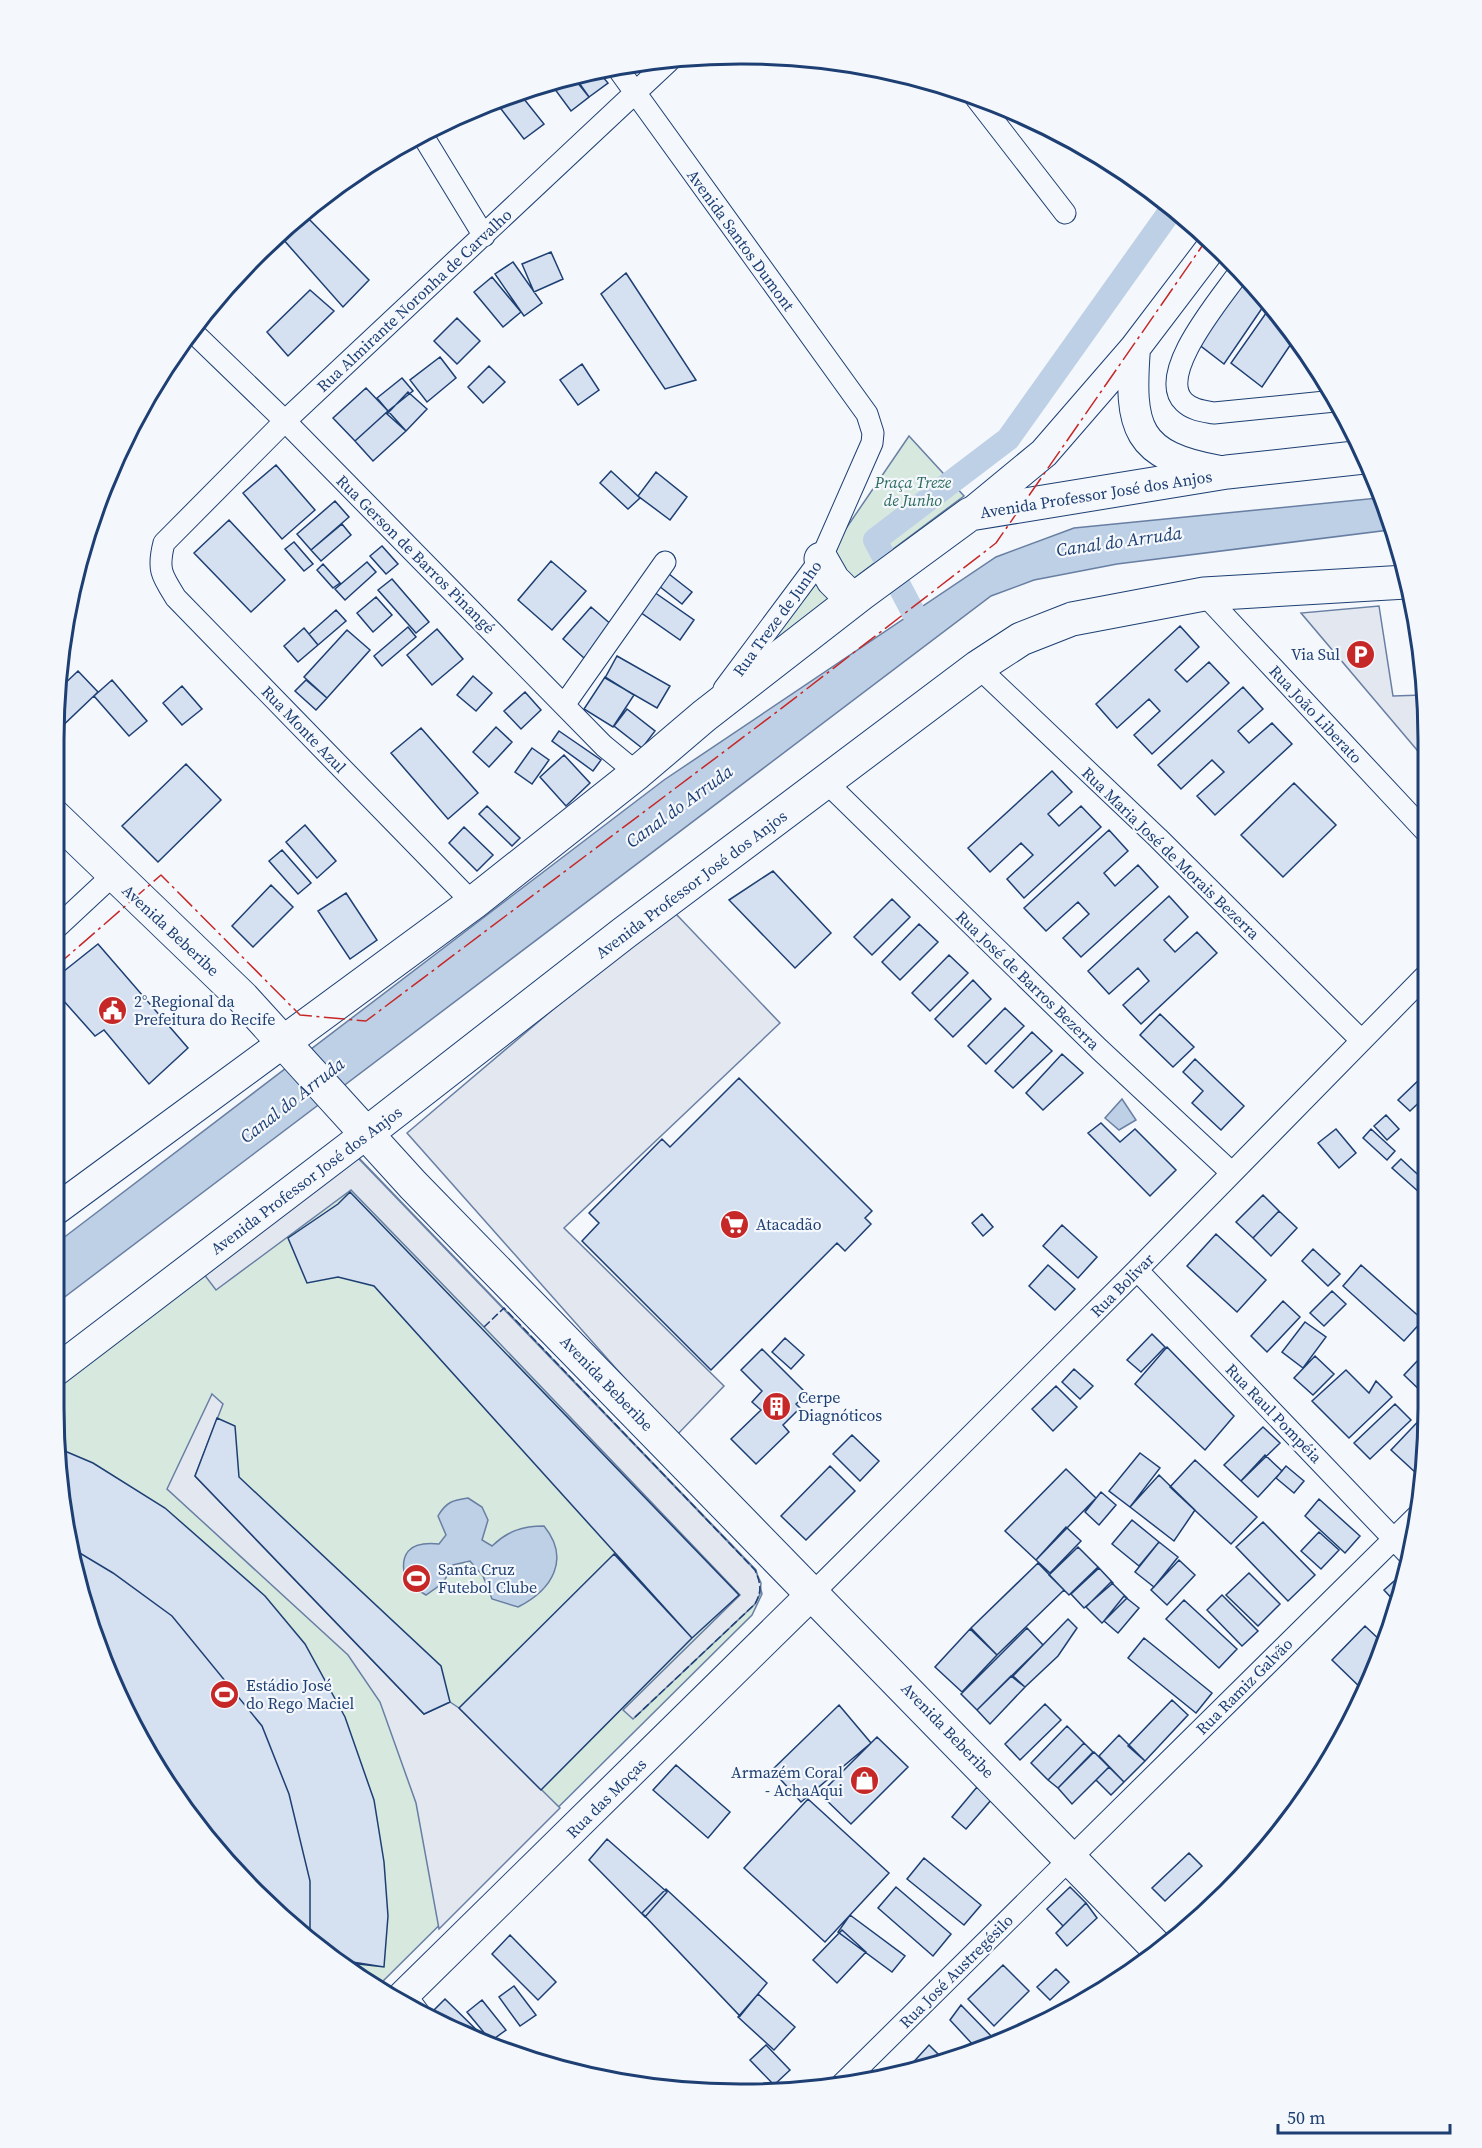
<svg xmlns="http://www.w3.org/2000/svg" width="1482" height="2148" font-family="'Source Serif 4',serif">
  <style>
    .green { fill: #d7e8df; stroke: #687fa3; stroke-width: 1.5 }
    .parking { fill: #e3e8f0; stroke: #687fa3; stroke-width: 1.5 }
    .water { fill: #bed0e5; stroke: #687fa3; stroke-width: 1.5 }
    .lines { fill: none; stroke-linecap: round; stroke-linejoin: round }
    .canal { stroke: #bed0e5; stroke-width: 24 }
    .building { fill: #d5e0f0; stroke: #1d3f73; stroke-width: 1.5 }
    .street-casing { stroke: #1d3f73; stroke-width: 23 }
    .secondary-casing { stroke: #1d3f73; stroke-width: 32 }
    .primary-casing { stroke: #1d3f73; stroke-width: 35 }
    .street { stroke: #f4f7fb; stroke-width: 21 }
    .secondary { stroke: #f4f7fb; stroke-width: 30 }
    .primary { stroke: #f4f7fb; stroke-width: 33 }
    .fence { stroke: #1d3f73; stroke-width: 1.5; stroke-dasharray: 8 3; stroke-linecap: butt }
    .power { stroke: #c62828; stroke-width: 1.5; stroke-dasharray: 21 4.5 3 4.5; stroke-linecap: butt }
    .labels { text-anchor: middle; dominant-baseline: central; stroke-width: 4.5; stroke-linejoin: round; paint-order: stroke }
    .street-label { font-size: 16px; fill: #1d3f73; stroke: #f4f7fb }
    .park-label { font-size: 16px; font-style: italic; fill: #2c6c60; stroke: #f4f7fb }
    .poi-label { font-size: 16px; fill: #1d3f73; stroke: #f4f7fb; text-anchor: start }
    .water-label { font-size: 18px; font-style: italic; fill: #1d3f73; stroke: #f4f7fb }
    .rim { fill: none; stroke: #1d3f73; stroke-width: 3 }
  </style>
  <rect width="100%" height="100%" fill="#f4f7fb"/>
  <path class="green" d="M909,436L964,496L853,579L830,552Z
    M815,575L838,594L760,656Z
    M358,1157L756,1570L762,1594L752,1615L377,1987L288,1924L170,1788L106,1670L78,1585L54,1407V1386Z"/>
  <path class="parking" d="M1379,606L1393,696L1423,695L1428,763L1301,613Z
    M676,914L780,1023L564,1228L724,1386L676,1436L407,1133L616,956Z
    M358,1158L755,1570L761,1583L760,1594L755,1604L633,1719L623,1710L740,1595L484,1327L351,1190L216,1290L203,1273Z
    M212,1394L223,1404L195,1476L424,1714L450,1702L459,1708L560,1808L439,1929L416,1803L380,1702L348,1655L167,1489Z"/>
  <path class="water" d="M1378,498L1389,530L1117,564L1034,580L991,596L54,1305V1245L664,780L996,557L1074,528Z
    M1122,1099L1136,1120L1119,1130L1105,1118Z
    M468,1498L482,1507L488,1520L482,1540L492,1546C508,1531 522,1526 544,1526C571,1559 552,1590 518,1607L492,1599L483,1576L470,1561L453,1565L443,1583L426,1595L406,1583C398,1553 409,1541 439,1544L446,1535L438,1516C446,1502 453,1500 468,1498Z"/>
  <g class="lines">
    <path class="canal" d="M921,627L875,540L1008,439L1171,210"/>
  </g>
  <path class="building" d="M597,70L608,83L589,97L575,77Z
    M573,77L589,97L571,111L551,84Z
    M520,94L544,124L524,139L495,101Z
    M495,101L474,118L468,112L478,106Z
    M305,215L369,280L343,307L282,238Z
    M551,252L563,279L534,292L522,264Z
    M513,262L542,303L524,316L495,274Z
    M1241,272L1267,301L1224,364L1193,340Z
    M626,273L696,380L665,389L601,294Z
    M492,277L521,312L503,327L474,292Z
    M310,290L334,311L288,356L267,332Z
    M1271,306L1295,338L1262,387L1231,363Z
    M457,318L480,341L457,364L434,341Z
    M440,357L456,378L427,402L410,380Z
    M582,364L599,390L578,405L560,380Z
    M489,366L505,382L483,403L468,387Z
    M402,378L413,391L388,411L377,398Z
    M366,388L388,411L355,441L333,418Z
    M408,392L427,409L406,431L387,414Z
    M388,411L406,431L373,461L355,441Z
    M276,465L315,510L282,539L243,493Z
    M611,471L640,498L628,509L600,483Z
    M656,472L687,497L670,520L638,496Z
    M335,501L349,517L311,550L297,534Z
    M229,520L285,580L251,612L194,553Z
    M342,524L351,535L321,561L311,550Z
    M294,542L313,564L304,571L285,549Z
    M382,546L398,564L386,574L370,556Z
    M551,561L586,591L552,630L518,600Z
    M367,562L376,572L345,600L335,589Z
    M323,564L340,583L333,588L317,570Z
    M669,574L692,592L682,604L659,586Z
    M392,579L429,622L416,633L378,590Z
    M654,592L694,620L680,640L640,612Z
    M376,597L392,615L373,632L357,613Z
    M591,607L613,626L584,658L563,639Z
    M336,610L346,621L318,645L309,634Z
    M1180,626L1199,647L1175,670L1187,682L1209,662L1229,683L1152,754L1134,735L1160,711L1149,699L1117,728L1096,704Z
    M408,627L416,637L382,666L374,656Z
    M304,628L318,645L298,662L284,646Z
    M437,629L463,659L432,685L407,655Z
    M347,630L370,650L327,698L304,677Z
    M617,656L670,686L657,708L605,678Z
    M78,671L98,692L56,732L59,689Z
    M473,676L492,693L476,711L457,695Z
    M605,677L634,695L613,727L584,709Z
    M112,680L147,721L129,736L94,696Z
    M306,680L327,698L316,710L295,691Z
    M182,686L202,709L182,725L163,703Z
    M1243,687L1263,709L1238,731L1249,743L1272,723L1292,744L1215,815L1197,796L1224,772L1212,760L1181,789L1158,765Z
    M525,692L541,710L521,729L504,711Z
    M627,709L655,731L642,748L614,726Z
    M496,727L512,742L489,767L473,752Z
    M421,728L478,793L448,819L391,753Z
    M559,731L601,760L593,771L552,741Z
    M532,748L549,760L532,784L515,772Z
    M564,755L590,783L566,806L540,777Z
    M186,764L221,800L158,862L122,826Z
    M1052,771L1072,792L1048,814L1059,826L1081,806L1101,827L1024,898L1007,879L1033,855L1021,843L990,872L968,848Z
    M1294,783L1336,825L1283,877L1241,835Z
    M487,806L520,838L512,846L479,814Z
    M305,825L336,861L317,878L286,842Z
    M464,827L493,855L477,871L449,843Z
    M1109,830L1128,851L1104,873L1115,886L1138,865L1158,887L1081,957L1063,938L1089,914L1078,902L1046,931L1024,908Z
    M282,850L311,883L298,894L269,861Z
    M773,871L831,933L795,968L729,900Z
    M54,874L60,880L54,886Z
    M271,885L293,907L253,947L232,926Z
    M346,893L377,940L350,959L318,911Z
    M1169,896L1188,917L1164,940L1175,952L1197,932L1217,953L1141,1024L1123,1005L1149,981L1138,968L1109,994L1088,971Z
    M892,899L910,917L872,955L854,937Z
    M919,924L938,942L900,980L882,962Z
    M98,944L188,1048L149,1084L104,1030L95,1036L54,990V979Z
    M949,955L968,973L930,1011L912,993Z
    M973,980L991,999L953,1037L935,1019Z
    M1005,1008L1024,1026L986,1064L968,1046Z
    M1160,1014L1194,1047L1173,1067L1140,1035Z
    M1032,1032L1052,1051L1013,1088L995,1071Z
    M1062,1054L1083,1073L1043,1110L1026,1093Z
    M1195,1059L1244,1106L1221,1130L1192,1103L1203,1091L1183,1072Z
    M1424,1075L1428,1079V1094L1410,1111L1398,1100Z
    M739,1078L872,1211L865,1218L871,1224L845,1251L837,1243L711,1370L582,1241L599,1223L589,1213L662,1139L670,1147Z
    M1386,1115L1399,1129L1387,1140L1374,1126Z
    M1428,1120V1132L1422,1128Z
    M1101,1123L1120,1142L1135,1129L1176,1170L1150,1196L1088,1133Z
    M1336,1129L1356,1153L1339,1168L1318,1143Z
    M1371,1129L1395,1151L1387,1160L1363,1138Z
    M1401,1159L1428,1184L1420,1193L1392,1168Z
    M350,1192L739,1595L692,1638L374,1286L338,1277L307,1283L288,1238L338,1204Z
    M1263,1195L1279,1211L1253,1238L1236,1222Z
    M1279,1211L1297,1228L1271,1256L1253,1238Z
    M982,1214L993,1227L983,1236L972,1223Z
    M1062,1225L1097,1257L1078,1278L1043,1246Z
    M1216,1234L1266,1280L1237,1312L1187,1266Z
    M1313,1249L1340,1274L1328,1286L1302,1261Z
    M1048,1265L1075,1289L1055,1310L1029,1286Z
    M1361,1265L1423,1320L1404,1341L1343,1286Z
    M1332,1291L1346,1304L1324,1326L1310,1313Z
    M1283,1301L1300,1317L1267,1352L1251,1336Z
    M1428,1315V1336L1418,1326Z
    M1305,1322L1326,1337L1303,1368L1282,1352Z
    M1152,1334L1165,1347L1141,1372L1127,1360Z
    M785,1338L804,1355L791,1369L772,1352Z
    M1167,1347L1234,1416L1205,1450L1135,1384Z
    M762,1349L807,1394L796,1404L800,1408L783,1425L789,1432L756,1464L731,1439L761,1410L752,1402L762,1391L741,1370Z
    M1315,1356L1334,1374L1313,1395L1294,1378Z
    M1419,1359L1428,1368V1398L1404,1375Z
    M1074,1369L1093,1386L1080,1399L1062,1382Z
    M1346,1370L1369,1393L1376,1381L1392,1397L1349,1438L1312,1401Z
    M1056,1386L1077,1407L1053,1431L1032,1409Z
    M1395,1404L1411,1420L1370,1459L1354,1443Z
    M1427,1412L1422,1467L1416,1473L1391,1450Z
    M217,1418L235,1426L239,1477L441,1666L450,1702L424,1714L195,1476Z
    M1263,1427L1280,1443L1241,1481L1224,1465Z
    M852,1435L879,1461L860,1481L833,1454Z
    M60,1449L93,1463L165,1508L265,1596L305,1644L345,1717L374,1800L384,1862L388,1916L384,1967L353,1962L352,1969L288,1924L201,1824L133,1720L106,1670L78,1585Z
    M60,1449L93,1463L165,1508L265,1596L305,1644L345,1717L374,1800L384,1862L388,1916L384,1967L341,1962L310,1939V1881L289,1794L262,1726L172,1616L113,1573L73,1549Z
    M1140,1453L1160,1468L1130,1507L1109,1491Z
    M1265,1455L1282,1471L1258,1497L1241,1481Z
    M1195,1460L1257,1517L1231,1544L1170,1487Z
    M830,1466L855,1491L806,1540L781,1516Z
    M1286,1466L1304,1481L1294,1493L1276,1478Z
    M1066,1469L1096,1498L1036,1560L1005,1531Z
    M1159,1475L1195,1510L1174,1541L1130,1507Z
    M1101,1492L1116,1505L1099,1525L1085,1512Z
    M1319,1499L1360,1536L1345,1553L1305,1516Z
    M1132,1520L1159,1542L1139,1566L1112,1544Z
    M1263,1522L1315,1575L1288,1601L1236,1547Z
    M1066,1527L1081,1541L1050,1573L1036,1560Z
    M1319,1532L1339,1550L1321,1569L1301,1551Z
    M1159,1542L1178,1557L1154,1587L1135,1572Z
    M1078,1547L1098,1567L1069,1595L1049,1575Z
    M614,1554L692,1638L541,1790L459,1708Z
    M1179,1560L1195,1575L1167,1605L1151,1590Z
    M1038,1563L1064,1590L997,1655L971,1628Z
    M1099,1568L1113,1583L1084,1608L1071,1594Z
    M1249,1573L1280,1604L1258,1626L1226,1595Z
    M1401,1575L1403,1578L1396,1603L1384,1590Z
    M1111,1582L1127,1598L1102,1623L1086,1607Z
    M1222,1595L1258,1631L1242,1646L1207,1610Z
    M1124,1596L1139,1608L1118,1633L1104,1621Z
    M1184,1600L1237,1649L1219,1668L1166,1619Z
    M1068,1619L1077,1628L1058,1656L1025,1687L1013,1676Z
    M1365,1626L1384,1644L1376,1670L1364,1691L1332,1660Z
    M1027,1628L1043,1645L977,1710L961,1694Z
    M970,1629L997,1655L962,1692L935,1667Z
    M1144,1638L1212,1693L1196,1713L1128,1658Z
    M1011,1676L1025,1687L990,1724L977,1710Z
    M1172,1700L1188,1715L1145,1761L1128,1746Z
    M1045,1704L1061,1720L1020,1760L1005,1744Z
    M839,1705L871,1743L801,1802L772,1770Z
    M1067,1726L1084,1743L1048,1780L1031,1763Z
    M1119,1735L1145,1761L1124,1782L1099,1756Z
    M877,1737L908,1767L851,1824L820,1794Z
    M1084,1743L1093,1752L1058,1788L1048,1780Z
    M1094,1752L1109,1767L1072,1804L1058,1788Z
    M676,1765L730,1812L708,1838L653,1790Z
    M1109,1767L1124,1782L1111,1795L1096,1780Z
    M977,1787L992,1799L966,1829L952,1817Z
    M808,1799L889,1873L825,1942L744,1868Z
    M607,1839L667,1892L645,1917L589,1860Z
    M1189,1853L1202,1866L1165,1901L1152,1888Z
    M924,1858L981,1905L964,1925L907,1879Z
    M896,1887L951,1934L933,1956L878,1908Z
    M1070,1887L1086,1903L1063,1926L1047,1909Z
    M666,1889L767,1983L740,2016L642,1913Z
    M1218,1889L1225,1894L1189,1926Z
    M1086,1903L1097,1918L1067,1946L1056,1933Z
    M850,1915L905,1956L892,1972L838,1932Z
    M842,1930L866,1952L837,1983L813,1960Z
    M510,1935L556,1982L538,2000L492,1954Z
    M1003,1965L1029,1991L994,2026L968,1999Z
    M1056,1969L1069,1982L1050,2000L1037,1987Z
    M514,1986L536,2015L520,2026L499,1997Z
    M758,1994L795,2027L774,2050L738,2017Z
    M445,1999L493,2046L478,2042L446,2026L432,2012Z
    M482,2000L506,2030L491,2041L467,2012Z
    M961,2005L995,2040L975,2047L950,2020Z
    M1046,2014L1051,2019L1034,2027Z
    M766,2045L790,2070L774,2085L750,2060Z
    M929,2045L942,2058L909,2069L908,2068Z"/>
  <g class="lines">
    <defs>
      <path id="street" d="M616,66L867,414L873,433L872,443L821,559L724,689
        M976,98L1065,213
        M423,136L484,236
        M1240,271C1223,296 1155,374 1184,402C1192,410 1203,411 1214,413L1335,401
        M195,334L285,421L604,746L637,773
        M1204,594L1428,834
        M978,667L1158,838L1361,1040
        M564,705L665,562
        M827,783L1099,1049L1232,1173
        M473,903L176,598C162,576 157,570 164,543L285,421L669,61
        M54,930L113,875
        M1137,1270L1410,1556
        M813,1593L1137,1270L1428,973
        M405,1994L419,2013
        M841,2085L1417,1516"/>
      <path id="secondary" d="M1135,348C1129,428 1135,456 1220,471
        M970,514L1044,453L1135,348L1214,244
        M54,1211L284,1042
        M54,1372L366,1134
        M397,2002L813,1593"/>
      <path id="primary" d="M821,559L833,580L853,600
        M54,816L243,998L413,1185L1160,1951
        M284,1042L473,903L637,773L704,716L861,594L970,514L1227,472L1364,457
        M366,1134L624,933L978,667L1021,639L1072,619L1204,594L1406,582"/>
    </defs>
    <use href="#street" class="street-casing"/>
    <use href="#secondary" class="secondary-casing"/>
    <use href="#primary" class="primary-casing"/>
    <use href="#street" class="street"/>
    <use href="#secondary" class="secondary"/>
    <use href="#primary" class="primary"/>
    <path class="fence" d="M484,1327L504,1308L755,1570C761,1584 762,1591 755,1604L633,1719"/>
    <path class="power" d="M54,968L161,875L300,1015L366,1021L778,711L996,543L1207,239"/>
  </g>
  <defs>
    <symbol id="parking-disc" viewBox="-11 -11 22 22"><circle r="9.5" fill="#c62828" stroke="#f4f7fb"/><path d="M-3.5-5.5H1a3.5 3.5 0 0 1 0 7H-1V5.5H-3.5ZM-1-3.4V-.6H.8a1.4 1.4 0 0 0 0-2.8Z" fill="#fff"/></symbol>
    <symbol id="civic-disc" viewBox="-11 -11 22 22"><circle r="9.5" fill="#c62828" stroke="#f4f7fb"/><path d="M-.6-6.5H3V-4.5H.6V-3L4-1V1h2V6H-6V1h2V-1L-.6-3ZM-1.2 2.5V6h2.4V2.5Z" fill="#fff"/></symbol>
    <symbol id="supermarket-disc" viewBox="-11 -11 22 22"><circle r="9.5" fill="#c62828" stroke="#f4f7fb"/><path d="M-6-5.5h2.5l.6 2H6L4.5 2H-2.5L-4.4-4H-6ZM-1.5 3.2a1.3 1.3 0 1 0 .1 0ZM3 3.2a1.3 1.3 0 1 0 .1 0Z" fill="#fff"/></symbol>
    <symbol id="building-disc" viewBox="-11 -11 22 22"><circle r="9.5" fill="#c62828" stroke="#f4f7fb"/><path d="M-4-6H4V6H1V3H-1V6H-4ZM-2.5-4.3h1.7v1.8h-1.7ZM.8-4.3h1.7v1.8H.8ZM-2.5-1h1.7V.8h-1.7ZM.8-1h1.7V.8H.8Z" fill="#fff"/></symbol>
    <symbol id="stadium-disc" viewBox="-11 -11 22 22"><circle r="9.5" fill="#c62828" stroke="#f4f7fb"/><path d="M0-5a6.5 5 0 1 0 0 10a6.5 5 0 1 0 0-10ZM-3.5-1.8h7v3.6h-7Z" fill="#fff"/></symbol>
    <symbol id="shop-disc" viewBox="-11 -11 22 22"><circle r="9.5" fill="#c62828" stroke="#f4f7fb"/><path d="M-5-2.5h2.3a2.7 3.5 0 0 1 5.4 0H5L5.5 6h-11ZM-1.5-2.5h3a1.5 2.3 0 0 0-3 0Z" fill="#fff"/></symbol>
  </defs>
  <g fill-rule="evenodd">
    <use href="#parking-disc" x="1344" y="638" width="33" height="33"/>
    <use href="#civic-disc" x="96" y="994" width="33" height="33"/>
    <use href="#supermarket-disc" x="718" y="1208" width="33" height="33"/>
    <use href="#building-disc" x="760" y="1390" width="33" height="33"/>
    <use href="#stadium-disc" x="400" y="1562" width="33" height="33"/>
    <use href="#stadium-disc" x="208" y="1678" width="33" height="33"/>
    <use href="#shop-disc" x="848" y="1764" width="33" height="33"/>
  </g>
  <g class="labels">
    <g class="street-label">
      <text transform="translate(741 240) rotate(54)">Avenida Santos Dumont</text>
      <text transform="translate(414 300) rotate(-43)">Rua Almirante Noronha de Carvalho</text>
      <text transform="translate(1096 494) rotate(-9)">Avenida Professor José dos Anjos</text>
      <text transform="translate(416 554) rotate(45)">Rua Gerson de Barros Pinangé</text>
      <text transform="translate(777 618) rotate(-54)">Rua Treze de Junho</text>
      <text transform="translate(1316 714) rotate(47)">Rua João Liberato</text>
      <text transform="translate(304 729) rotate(46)">Rua Monte Azul</text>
      <text transform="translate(1171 853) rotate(44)">Rua Maria José de Morais Bezerra</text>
      <text transform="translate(691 884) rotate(-37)">Avenida Professor José dos Anjos</text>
      <text transform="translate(171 930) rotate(43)">Avenida Beberibe</text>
      <text transform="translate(1028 980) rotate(44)">Rua José de Barros Bezerra</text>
      <text transform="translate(306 1180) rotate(-37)">Avenida Professor José dos Anjos</text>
      <text transform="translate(1122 1285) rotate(-45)">Rua Bolivar</text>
      <text transform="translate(607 1383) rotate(46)">Avenida Beberibe</text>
      <text transform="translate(1274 1413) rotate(46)">Rua Raul Pompéia</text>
      <text transform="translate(1244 1686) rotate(-45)">Rua Ramiz Galvão</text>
      <text transform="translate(948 1730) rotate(46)">Avenida Beberibe</text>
      <text transform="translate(606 1798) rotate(-45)">Rua das Moças</text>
      <text transform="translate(956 1971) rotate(-45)">Rua José Austregésilo</text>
    </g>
    <g class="park-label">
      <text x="913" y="482">Praça Treze<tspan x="913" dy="18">de Junho</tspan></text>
    </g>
    <g class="poi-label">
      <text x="1340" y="654" text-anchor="end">Via Sul</text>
      <text x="134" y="1001">2° Regional da<tspan x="134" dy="18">Prefeitura do Recife</tspan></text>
      <text x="756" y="1224">Atacadão</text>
      <text x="798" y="1397">Cerpe<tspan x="798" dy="18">Diagnóticos</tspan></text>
      <text x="438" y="1569">Santa Cruz<tspan x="438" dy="18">Futebol Clube</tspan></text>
      <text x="246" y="1685">Estádio José<tspan x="246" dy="18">do Rego Maciel</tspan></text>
      <text x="843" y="1772" text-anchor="end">Armazém Coral<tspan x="843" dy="18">- AchaAqui</tspan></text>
    </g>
    <g class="water-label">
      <text transform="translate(1119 541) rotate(-8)">Canal do Arruda</text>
      <text transform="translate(679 806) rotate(-36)">Canal do Arruda</text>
      <text transform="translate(292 1100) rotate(-38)">Canal do Arruda</text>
    </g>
  </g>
  <path d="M0 0H1482V2148H0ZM740 64H742A676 676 0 0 1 1418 740V1408A676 676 0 0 1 742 2084H740A676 676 0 0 1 64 1408V740A676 676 0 0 1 740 64Z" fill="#f4f7fb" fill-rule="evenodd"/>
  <path class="rim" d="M740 64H742A676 676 0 0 1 1418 740V1408A676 676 0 0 1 742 2084H740A676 676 0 0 1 64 1408V740A676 676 0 0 1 740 64Z"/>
  <path d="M1278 2124v9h172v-9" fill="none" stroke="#1d3f73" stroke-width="3"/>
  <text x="1287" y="2124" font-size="18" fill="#1d3f73" stroke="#f4f7fb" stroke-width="4.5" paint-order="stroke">50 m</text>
</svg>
